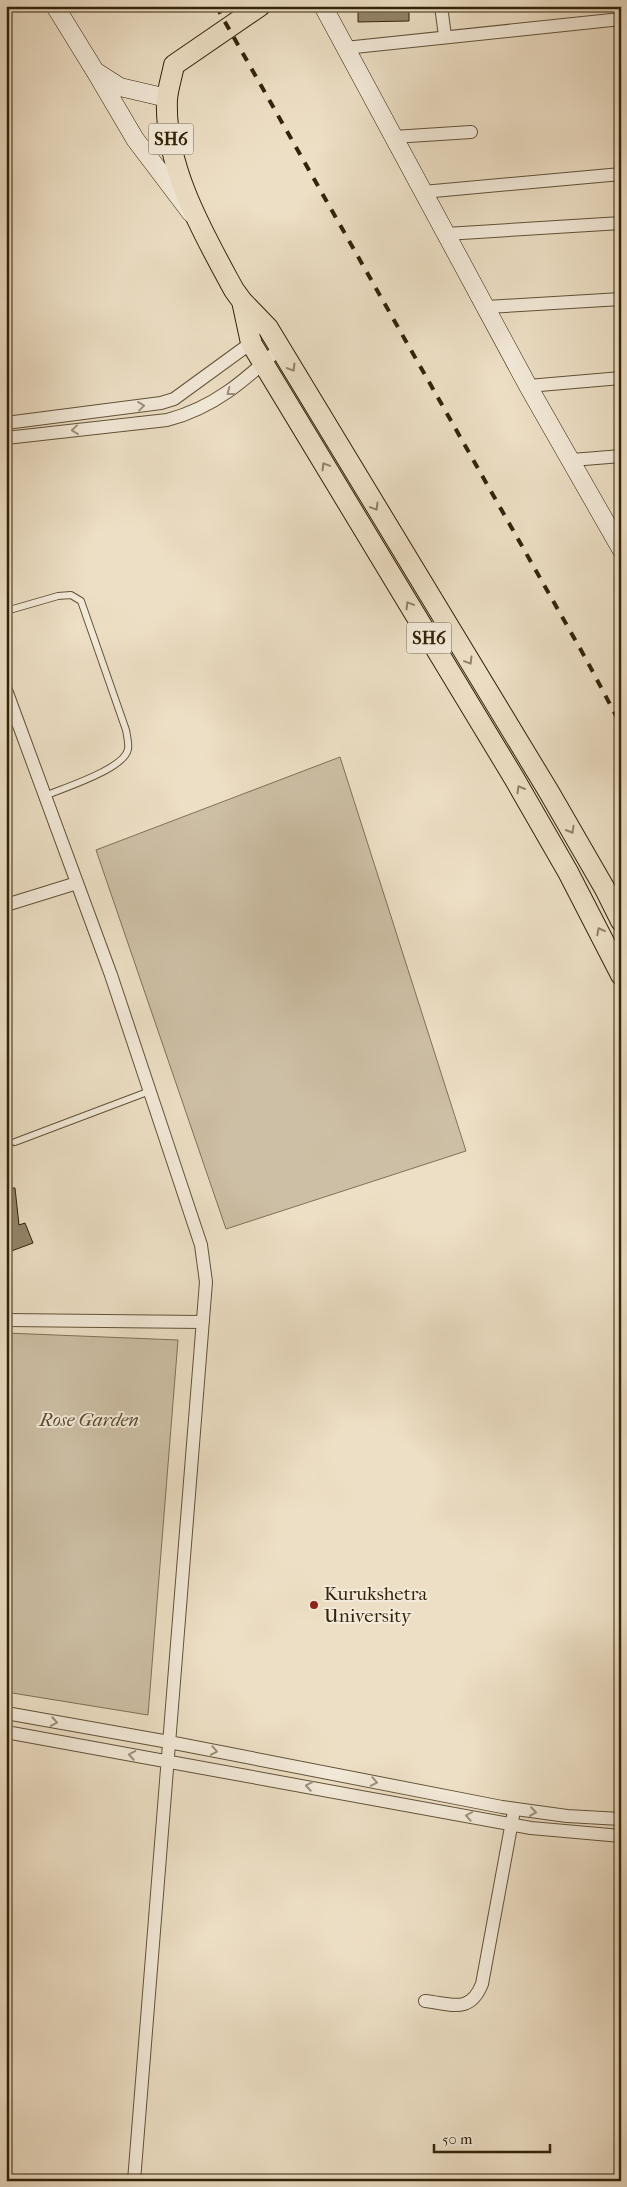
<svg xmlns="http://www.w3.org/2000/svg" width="627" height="2187" font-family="'IM FELL French Canon',serif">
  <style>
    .park { fill: #cdbfa5; stroke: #807157 }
    .building { fill: #94856b; stroke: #332309 }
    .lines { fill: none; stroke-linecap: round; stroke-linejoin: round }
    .lane-casing { stroke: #625238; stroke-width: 8 }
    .street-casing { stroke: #625238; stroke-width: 14 }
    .secondary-casing { stroke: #332309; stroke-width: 19 }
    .primary-casing { stroke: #332309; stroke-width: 22 }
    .lane { stroke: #f3ead9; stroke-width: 6 }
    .street { stroke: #f3ead9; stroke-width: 12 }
    .secondary { stroke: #f3ead9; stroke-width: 18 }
    .primary { stroke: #eddfc5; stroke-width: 20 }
    .rail { stroke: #332309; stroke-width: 4; stroke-dasharray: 9 9; stroke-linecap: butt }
    .oneway { stroke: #908167 }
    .oneway2 { stroke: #9d907b }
    .poi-dot { fill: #8f2418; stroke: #f3ead9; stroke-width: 2 }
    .labels { text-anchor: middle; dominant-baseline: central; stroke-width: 4; stroke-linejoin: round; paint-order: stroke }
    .shield { fill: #f3ead9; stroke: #6d5f47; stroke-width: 1 }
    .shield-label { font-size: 18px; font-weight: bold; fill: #332309 }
    .park-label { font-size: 19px; font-style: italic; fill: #5a4a30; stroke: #f3ead9 }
    .poi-label { font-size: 19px; fill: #332309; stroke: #f3ead9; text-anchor: start }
  </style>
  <rect width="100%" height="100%" fill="#eddfc5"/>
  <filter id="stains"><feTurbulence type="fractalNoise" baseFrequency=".004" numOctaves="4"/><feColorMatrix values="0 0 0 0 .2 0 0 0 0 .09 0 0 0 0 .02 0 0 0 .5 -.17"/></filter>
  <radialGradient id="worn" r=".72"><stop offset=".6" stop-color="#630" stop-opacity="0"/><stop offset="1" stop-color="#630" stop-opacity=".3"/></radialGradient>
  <path class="park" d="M340,757L466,1151L226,1229L96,850Z
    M6,1333L178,1340L148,1715L6,1692Z"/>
  <path class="building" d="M358,6H409V21L358,22Z
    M6,1188H15L19,1225L25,1223L33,1243L6,1253Z"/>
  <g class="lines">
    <defs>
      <path id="lane" d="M6,611L58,596L71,595L81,601L126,730C127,736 129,744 128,749C125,769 63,788 45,796
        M15,1142L150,1091"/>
      <path id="street" d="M441,6L445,36
        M345,48L621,19
        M393,137L471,132
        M423,192L621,174
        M446,234L621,223
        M487,307L621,299
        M528,386L621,378
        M6,423L161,403L174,399L255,340
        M6,438L167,420C214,408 245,380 280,348
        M572,460L621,456
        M6,690L111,975L201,1245L206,1282L134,2181
        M6,905L77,883
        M6,1320L203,1322
        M6,1713L169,1742L502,1807L567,1816L621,1819
        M6,1732L531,1828L621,1836
        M425,2001C452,2004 470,2014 482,1984L513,1816"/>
      <path id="secondary" d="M55,6L95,71L120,87L167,98
        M323,6L528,386L621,549
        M95,71L135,139L191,213"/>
      <path id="primary" d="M260,6L174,65C172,76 168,88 167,99C164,166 203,233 234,290L242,301L268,328L549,792L605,889L621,921
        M242,301L251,343L514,778L568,872L621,975"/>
    </defs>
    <use href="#lane" class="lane-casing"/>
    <use href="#street" class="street-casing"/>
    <use href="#secondary" class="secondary-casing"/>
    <use href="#primary" class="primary-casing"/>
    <use href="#lane" class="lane"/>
    <use href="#street" class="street"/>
    <use href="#secondary" class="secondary"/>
    <use href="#primary" class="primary"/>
    <path class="rail" d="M216,6L586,659L621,725"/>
  </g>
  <defs><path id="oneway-chevron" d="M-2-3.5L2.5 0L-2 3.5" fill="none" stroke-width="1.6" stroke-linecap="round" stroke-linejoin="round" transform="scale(1.25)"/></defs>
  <g class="oneway">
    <use href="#oneway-chevron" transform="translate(292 368) rotate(59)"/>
    <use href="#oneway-chevron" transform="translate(325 466) rotate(-121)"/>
    <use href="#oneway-chevron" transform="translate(375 507) rotate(59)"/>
    <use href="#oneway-chevron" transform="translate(409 605) rotate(-121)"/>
    <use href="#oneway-chevron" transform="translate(469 661) rotate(59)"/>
    <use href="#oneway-chevron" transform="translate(520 789) rotate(-120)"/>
    <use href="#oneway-chevron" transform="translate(571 830) rotate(60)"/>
    <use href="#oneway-chevron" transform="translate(600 931) rotate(-118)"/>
  </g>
  <g class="oneway2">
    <use href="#oneway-chevron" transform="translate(230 392) rotate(143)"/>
    <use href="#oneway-chevron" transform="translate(141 406) rotate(-7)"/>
    <use href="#oneway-chevron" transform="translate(75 430) rotate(174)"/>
    <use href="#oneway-chevron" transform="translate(54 1722) rotate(10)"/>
    <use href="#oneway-chevron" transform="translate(214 1751) rotate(11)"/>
    <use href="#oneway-chevron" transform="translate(132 1755) rotate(-170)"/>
    <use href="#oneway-chevron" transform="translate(374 1782) rotate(11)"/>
    <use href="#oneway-chevron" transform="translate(309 1786) rotate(-170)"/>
    <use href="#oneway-chevron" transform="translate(533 1812) rotate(8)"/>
    <use href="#oneway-chevron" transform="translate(469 1816) rotate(-169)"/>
  </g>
  <circle class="poi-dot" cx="314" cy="1605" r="5"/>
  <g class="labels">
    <g class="shield">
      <rect x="148.5" y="123.5" width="45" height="31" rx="4"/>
      <rect x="406.5" y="622.5" width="45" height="31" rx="4"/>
    </g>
    <g class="shield-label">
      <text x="171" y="139">SH6</text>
      <text x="429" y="638">SH6</text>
    </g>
    <g class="park-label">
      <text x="89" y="1420">Rose Garden</text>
    </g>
    <g class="poi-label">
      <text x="324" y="1594">Kurukshetra<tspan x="324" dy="22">University</tspan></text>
    </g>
  </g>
  <rect width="627" height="2187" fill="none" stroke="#eddfc5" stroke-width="25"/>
  <rect x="8" y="8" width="612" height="2172" fill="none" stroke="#332309" stroke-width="2.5"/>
  <rect x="12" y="12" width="602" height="2162" fill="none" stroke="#332309"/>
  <path d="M434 2144v8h116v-8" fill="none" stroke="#332309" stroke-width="2.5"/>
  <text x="442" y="2144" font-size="15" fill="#332309" stroke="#f3ead9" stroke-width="4" paint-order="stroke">50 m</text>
  <rect width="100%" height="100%" filter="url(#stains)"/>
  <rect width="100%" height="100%" fill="url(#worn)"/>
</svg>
